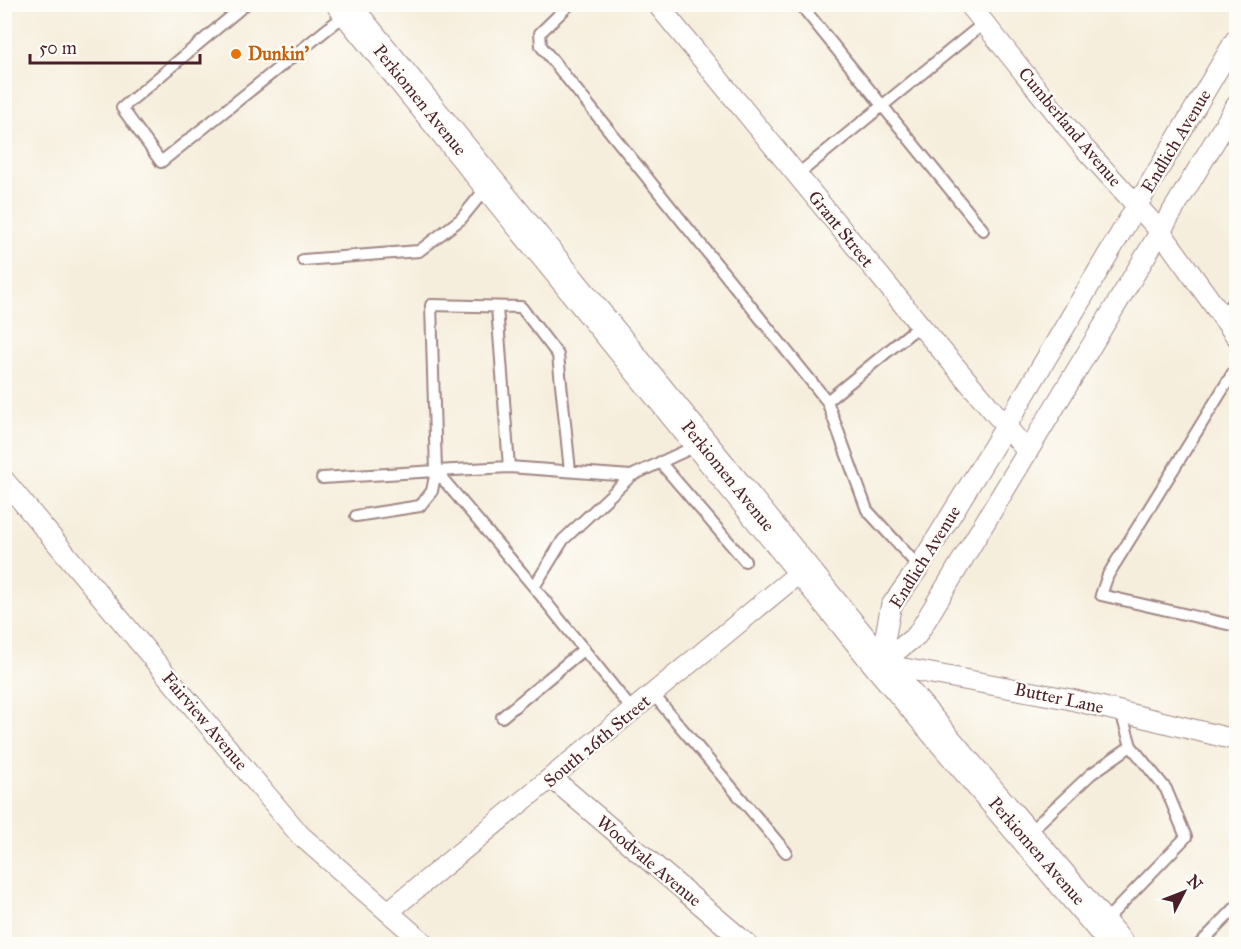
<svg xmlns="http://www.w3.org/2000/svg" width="1241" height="949" font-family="'IM FELL Great Primer',serif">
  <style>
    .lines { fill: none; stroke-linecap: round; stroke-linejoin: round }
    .service-casing { stroke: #a08684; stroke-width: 14 }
    .minor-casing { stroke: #a08684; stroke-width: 22 }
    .primary-casing { stroke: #a08684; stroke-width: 34 }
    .service { stroke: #fff; stroke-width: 10 }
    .minor { stroke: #fff; stroke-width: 20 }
    .primary { stroke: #fff; stroke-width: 32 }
    .food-dot { fill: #e8710a; stroke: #fdfcf7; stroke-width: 2 }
    .labels { text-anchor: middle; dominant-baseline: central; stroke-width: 5; stroke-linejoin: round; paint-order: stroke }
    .food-label { font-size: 18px; font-weight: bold; fill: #c56008; stroke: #fdfcf7; text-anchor: start }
    .street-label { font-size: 18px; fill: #4a1f2b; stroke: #fdfcf7 }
  </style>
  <rect width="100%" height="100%" fill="#fdfcf7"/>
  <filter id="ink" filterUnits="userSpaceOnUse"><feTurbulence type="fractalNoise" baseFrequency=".0167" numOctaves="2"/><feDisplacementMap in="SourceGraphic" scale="12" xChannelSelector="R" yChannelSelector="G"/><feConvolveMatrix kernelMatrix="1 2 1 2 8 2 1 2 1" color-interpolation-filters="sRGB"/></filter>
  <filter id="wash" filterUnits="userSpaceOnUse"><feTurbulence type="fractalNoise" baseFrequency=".008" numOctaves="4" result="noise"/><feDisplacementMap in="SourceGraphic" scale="24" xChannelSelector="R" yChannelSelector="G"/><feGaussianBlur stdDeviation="1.35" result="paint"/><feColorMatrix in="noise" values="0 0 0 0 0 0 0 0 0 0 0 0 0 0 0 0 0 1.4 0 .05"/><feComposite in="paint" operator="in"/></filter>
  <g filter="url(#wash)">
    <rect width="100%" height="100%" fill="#f6eedc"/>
  </g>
  <g filter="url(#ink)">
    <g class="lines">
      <defs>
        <path id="service" d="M246,4L122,108L161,162L346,14
          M570,4L540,33L541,46L827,401L867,510L919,567
          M800,4L983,230
          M797,175L984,23
          M303,260L419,251L461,219L487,187
          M497,307L509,467
          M1220,314L1236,301
          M1236,368L1108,575L1101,595L1236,626
          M827,401L920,325
          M660,462L745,561
          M436,471L534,587
          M570,471L558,355L521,307L431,305L436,471L509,467L631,476L698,445
          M631,476L563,540L534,587L633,711
          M322,478L436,471
          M356,516L420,506L432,491L436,471
          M653,694L786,852
          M502,717L584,649
          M1026,835L1091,774L1131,746
          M1103,923L1186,837L1166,789L1131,746L1121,712
          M1200,944L1236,907"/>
        <path id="minor" d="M657,4L920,325L1027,451
          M969,4L1084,148L1161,232L1236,336
          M4,480L300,835L425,944
          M880,664L891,606L919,567L1006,426L1236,39
          M880,664L917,635L1236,106
          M880,664L1069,699L1236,740
          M552,778L747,944
          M388,912L804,569"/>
        <path id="primary" d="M343,4L880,664L1117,944"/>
      </defs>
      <use href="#service" class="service-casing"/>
      <use href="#minor" class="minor-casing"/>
      <use href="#primary" class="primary-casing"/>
      <use href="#service" class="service"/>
      <use href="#minor" class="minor"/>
      <use href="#primary" class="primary"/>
    </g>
  </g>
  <circle class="food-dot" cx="236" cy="54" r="6"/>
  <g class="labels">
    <g class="food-label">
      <text x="248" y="54">Dunkin'</text>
    </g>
    <g class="street-label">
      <text transform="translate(420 100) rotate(51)">Perkiomen Avenue</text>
      <text transform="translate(1070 127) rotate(50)">Cumberland Avenue</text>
      <text transform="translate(1176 141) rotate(-59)">Endlich Avenue</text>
      <text transform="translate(841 229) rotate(51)">Grant Street</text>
      <text transform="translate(728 476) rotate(51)">Perkiomen Avenue</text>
      <text transform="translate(925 557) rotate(-58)">Endlich Avenue</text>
      <text transform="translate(1059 698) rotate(12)">Butter Lane</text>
      <text transform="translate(205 721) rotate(50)">Fairview Avenue</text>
      <text transform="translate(597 741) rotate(-40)">South 26th Street</text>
      <text transform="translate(1037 851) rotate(49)">Perkiomen Avenue</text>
      <text transform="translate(649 861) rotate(40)">Woodvale Avenue</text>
    </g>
  </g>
  <rect width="1241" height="949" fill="none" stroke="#fdfcf7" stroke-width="24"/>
  <g transform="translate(1184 892) rotate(48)" stroke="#fdfcf7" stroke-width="4.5" paint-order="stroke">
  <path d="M0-4.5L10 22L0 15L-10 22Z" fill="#4a1f2b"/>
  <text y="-9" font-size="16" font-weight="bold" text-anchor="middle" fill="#4a1f2b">N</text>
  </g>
  <path d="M30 54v9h170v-9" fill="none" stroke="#4a1f2b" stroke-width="3"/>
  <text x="39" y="54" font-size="18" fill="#4a1f2b" stroke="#fdfcf7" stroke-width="4.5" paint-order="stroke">50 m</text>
</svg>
